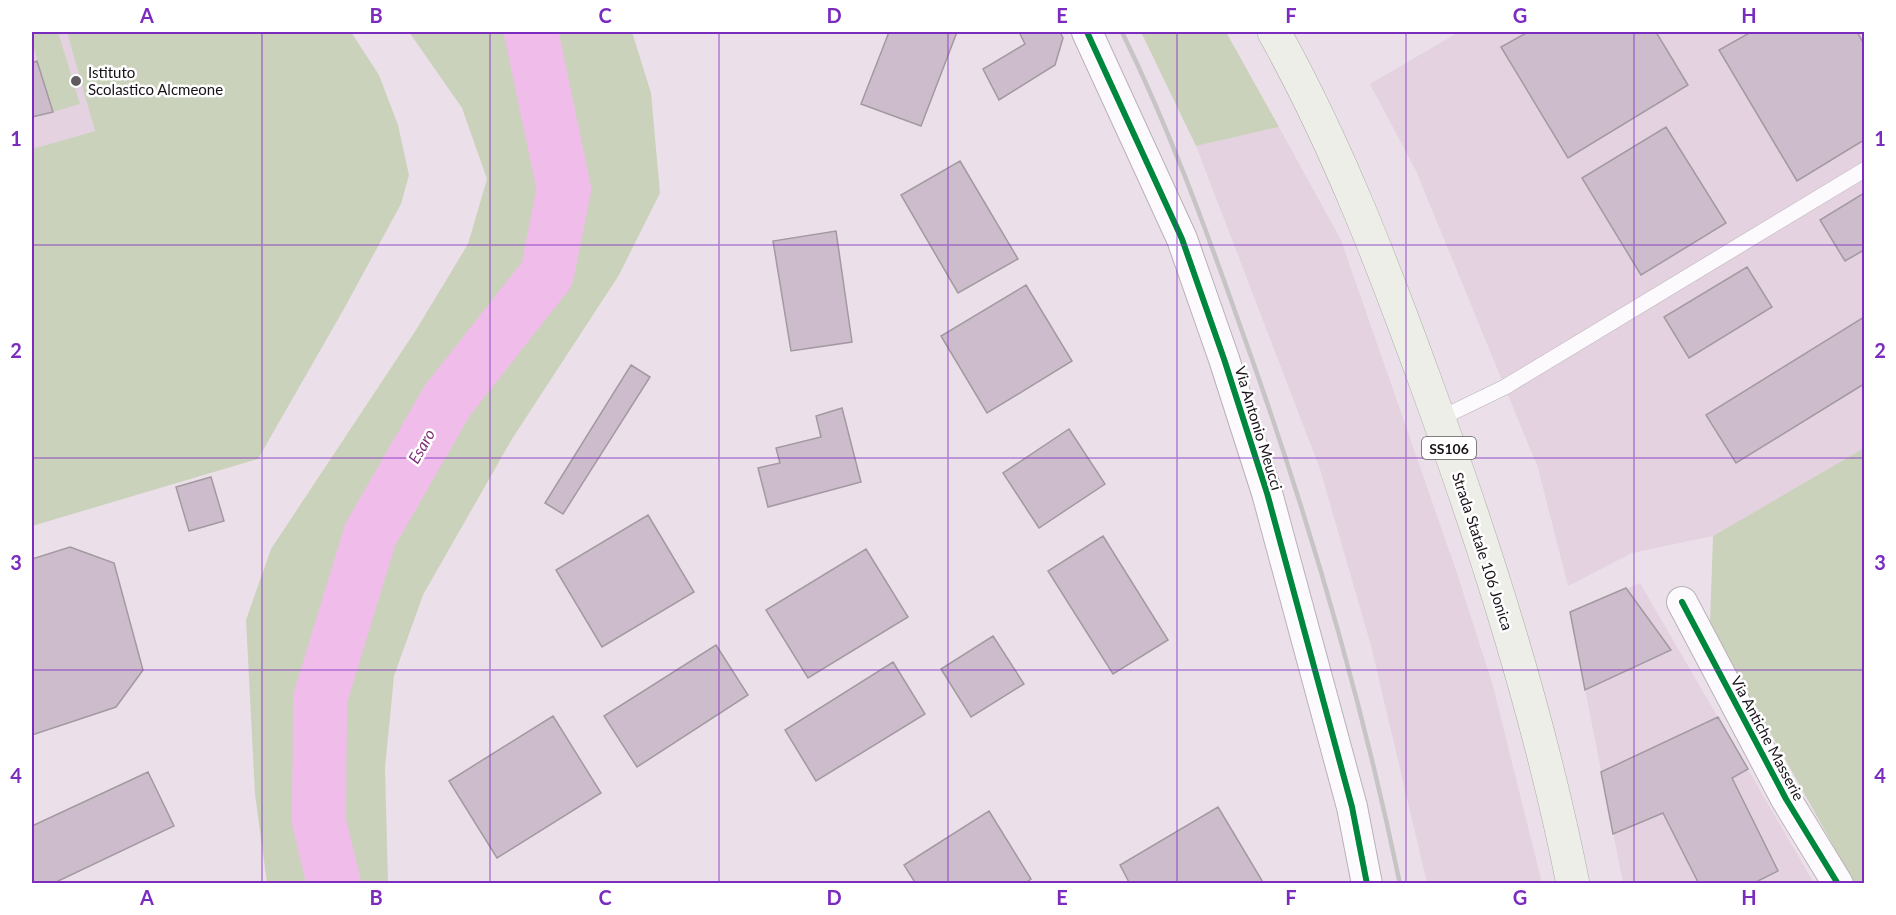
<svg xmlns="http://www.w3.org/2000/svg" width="1896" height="915" font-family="Lato,sans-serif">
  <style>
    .built { fill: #e4d2e1 }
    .green { fill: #cbd2bc }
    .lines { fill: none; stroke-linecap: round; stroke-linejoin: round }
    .river { stroke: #f0bcea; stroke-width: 54 }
    .building { fill: #cdbccb; stroke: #a29aa0; stroke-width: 1.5 }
    .service-casing { stroke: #b9b1b8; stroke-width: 16 }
    .minor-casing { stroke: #b9b1b8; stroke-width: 32 }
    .primary-casing { stroke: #adada5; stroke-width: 34 }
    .service { stroke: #fcfafc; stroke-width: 15 }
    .minor { stroke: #fcfafc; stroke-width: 30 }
    .primary { stroke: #eceee7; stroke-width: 33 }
    .rail { stroke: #c7c4c6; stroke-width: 4.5 }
    .cycleway-casing { stroke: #fff; stroke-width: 10 }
    .cycleway { stroke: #00873e; stroke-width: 6 }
    .grid { fill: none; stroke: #7b2cbf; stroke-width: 1.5; stroke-opacity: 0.55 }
    .poi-dot { fill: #625a61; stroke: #fff; stroke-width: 2 }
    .labels { text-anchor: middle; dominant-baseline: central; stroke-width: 5; stroke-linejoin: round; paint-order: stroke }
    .shield { fill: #fff; stroke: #5e595d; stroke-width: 1.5 }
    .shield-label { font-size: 14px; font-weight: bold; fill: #191218 }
    .poi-label { font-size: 15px; fill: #191218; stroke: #fff; text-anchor: start }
    .street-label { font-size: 15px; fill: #191218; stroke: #fff }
    .water-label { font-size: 16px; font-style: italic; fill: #7d2e77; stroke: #fff }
    .neatline { fill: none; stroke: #7b2cbf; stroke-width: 2 }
    .grid-label { font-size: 20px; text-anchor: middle; font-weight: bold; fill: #7b2cbf }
  </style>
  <rect width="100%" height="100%" fill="#ebe0e9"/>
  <path class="built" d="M32,32H145L95,131L32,149Z
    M1459,32H1864V448L1713,536L1632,553L1568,586L1538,468L1416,171L1370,84Z
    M1279,127L1341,240L1457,573L1493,686L1542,883H1427L1371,646L1320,469L1196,146Z
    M1640,583L1814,883H1623L1570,612Z"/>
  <path class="green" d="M32,32H58L80,104L53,112L32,42Z
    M67,32H351L379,75L398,125L409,175L401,204L345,307L258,459L32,526V149L95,131Z
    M409,32H632L651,93L660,193L619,275L512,439L423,595L394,676L385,768L388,883H267L255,794L246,620L271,549L416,330L468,244L487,179L462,108Z
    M1141,32H1226L1279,127L1196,146Z
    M1864,448V883H1854L1710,624L1713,536Z"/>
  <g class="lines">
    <path class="river" d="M334,884L319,822L320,699L370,535L447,401L547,274L564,189L531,32"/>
  </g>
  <path class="building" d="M889,32H957L921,126L861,104Z
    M1019,32H1060L1063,38L1055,65L999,100L983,69L1025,44Z
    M1528,32H1656L1688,85L1568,158L1501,47Z
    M1751,32H1857L1864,44V140L1797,181L1719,50Z
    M37,61L53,112L32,117V63Z
    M1666,127L1726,223L1641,275L1582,178Z
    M960,161L1018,259L958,293L901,195Z
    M1864,193V250L1845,261L1820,220Z
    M836,231L852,342L791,351L773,241Z
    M1747,267L1772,307L1689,358L1664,317Z
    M1026,285L1072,361L987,413L941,336Z
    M1864,317V384L1736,463L1706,415Z
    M631,365L650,377L563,514L545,503Z
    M842,408L861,482L768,507L758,468L780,463L776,448L821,437L816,416Z
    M1069,429L1105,484L1039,528L1003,473Z
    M211,477L224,521L189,531L176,487Z
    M648,515L694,592L602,647L556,570Z
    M1103,536L1168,640L1113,674L1048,571Z
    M70,547L114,563L143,670L116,707L32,735V559Z
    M866,549L908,617L808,678L766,610Z
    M1626,588L1671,650L1585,690L1570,612Z
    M993,636L1024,684L971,717L941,669Z
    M716,645L748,695L637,767L604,716Z
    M893,662L925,714L816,781L785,730Z
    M553,716L601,793L497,858L449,781Z
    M1718,717L1748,769L1732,778L1778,871L1752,884H1699L1663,813L1613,834L1601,772Z
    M148,772L174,826L52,884H32V826Z
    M1218,807L1264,884H1130L1120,865Z
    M989,811L1031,879L1024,884H916L904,865Z"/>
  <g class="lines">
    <defs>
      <path id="service" d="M1439,419L1505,387L1864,170"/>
      <path id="minor" d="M1087,32L1182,239L1224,359L1267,493L1352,807L1367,884
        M1682,602L1786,799L1838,884"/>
      <path id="primary" d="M1274,32C1337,145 1383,265 1427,386C1486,548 1539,714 1573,884"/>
    </defs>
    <use href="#service" class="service-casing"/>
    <use href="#minor" class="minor-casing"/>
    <use href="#primary" class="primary-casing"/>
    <use href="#service" class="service"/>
    <use href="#minor" class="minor"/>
    <use href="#primary" class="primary"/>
    <path class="rail" d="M1122,32C1167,124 1203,221 1237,317C1304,502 1360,691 1400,884"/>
    <defs>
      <path id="cycleway" d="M1087,32L1182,239L1224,359L1267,493L1352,807L1367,884
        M1682,602L1786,799L1838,884"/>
    </defs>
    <use href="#cycleway" class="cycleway-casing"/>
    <use href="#cycleway" class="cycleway"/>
  </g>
  <path class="grid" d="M262,32V884M490,32V884M719,32V884M948,32V884M1177,32V884M1406,32V884M1634,32V884M32,245H1864M32,458H1864M32,670H1864"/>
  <circle class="poi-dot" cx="76" cy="81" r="6"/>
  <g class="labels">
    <rect class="shield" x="1422" y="437" width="54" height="22" rx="4.5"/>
    <g class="shield-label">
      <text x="1449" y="448">SS106</text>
    </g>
    <g class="poi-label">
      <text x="88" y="72">Istituto<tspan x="88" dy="17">Scolastico Alcmeone</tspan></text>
    </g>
    <g class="street-label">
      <text transform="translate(1259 428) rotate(73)">Via Antonio Meucci</text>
      <text transform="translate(1483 551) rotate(72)">Strada Statale 106 Jonica</text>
      <text transform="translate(1768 738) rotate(62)">Via Antiche Masserie</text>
    </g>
    <g class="water-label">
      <text transform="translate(421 446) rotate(-60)">Esaro</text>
    </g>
  </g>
  <rect width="1896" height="915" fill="none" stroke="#ffffff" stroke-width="66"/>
  <rect x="33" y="33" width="1830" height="849" class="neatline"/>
  <g class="grid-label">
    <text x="147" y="23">A</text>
    <text x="376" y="23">B</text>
    <text x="605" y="23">C</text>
    <text x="834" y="23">D</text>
    <text x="1062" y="23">E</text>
    <text x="1291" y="23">F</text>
    <text x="1520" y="23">G</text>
    <text x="1749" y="23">H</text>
    <text x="16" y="146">1</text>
    <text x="1880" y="146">1</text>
    <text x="16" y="358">2</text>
    <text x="1880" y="358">2</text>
    <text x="16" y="570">3</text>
    <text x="1880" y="570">3</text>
    <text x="16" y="783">4</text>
    <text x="1880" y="783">4</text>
    <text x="147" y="905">A</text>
    <text x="376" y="905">B</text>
    <text x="605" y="905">C</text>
    <text x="834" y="905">D</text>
    <text x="1062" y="905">E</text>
    <text x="1291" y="905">F</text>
    <text x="1520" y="905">G</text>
    <text x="1749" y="905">H</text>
  </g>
</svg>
